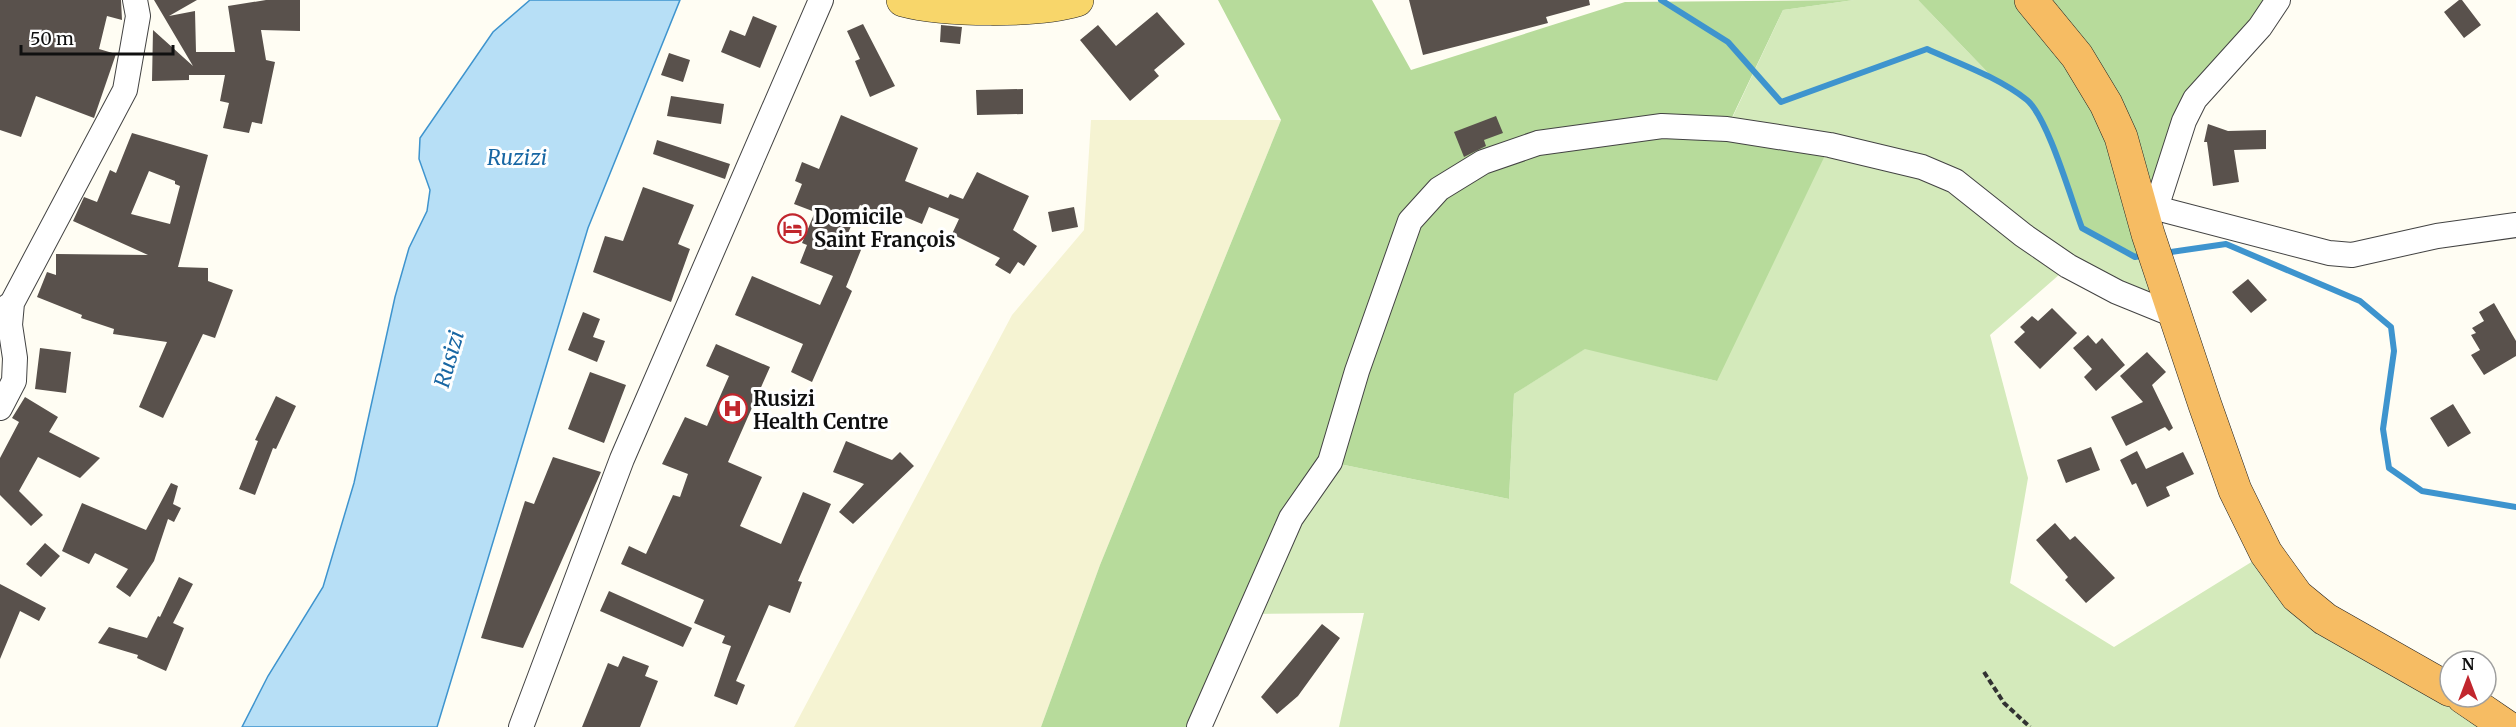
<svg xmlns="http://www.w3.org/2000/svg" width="2516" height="727" font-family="Merriweather,serif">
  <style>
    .farmland { fill: #f5f3d2 }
    .green { fill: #d4eabb }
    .forest { fill: #b7db9b }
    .water { fill: #b7dff6; stroke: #3e94ce; stroke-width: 1.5 }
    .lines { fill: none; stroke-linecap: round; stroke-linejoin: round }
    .stream { stroke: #3e94ce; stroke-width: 6 }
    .building { fill: #59514c; fill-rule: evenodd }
    .minor-casing { stroke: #434343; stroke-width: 26 }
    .primary-casing { stroke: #212121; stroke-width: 34 }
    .trunk-casing { stroke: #212121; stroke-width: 34 }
    .path { stroke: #323232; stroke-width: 4; stroke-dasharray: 6 3; stroke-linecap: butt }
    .minor { stroke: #fff; stroke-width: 24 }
    .primary { stroke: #f8d66a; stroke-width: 33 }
    .trunk { stroke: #f6bc63; stroke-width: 33 }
    .labels { text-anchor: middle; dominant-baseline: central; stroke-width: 6; stroke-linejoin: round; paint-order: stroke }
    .poi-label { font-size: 20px; font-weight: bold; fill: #101010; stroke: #fff; text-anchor: start }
    .water-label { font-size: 21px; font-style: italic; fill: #1766a3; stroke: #fff }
  </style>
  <rect width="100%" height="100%" fill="#fffdf3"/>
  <path class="farmland" d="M1091,120H1281L1100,565L1041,727H794L1012,315L1084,230Z"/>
  <path class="green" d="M1854,0H1918L1995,80L2029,102L2048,135L2082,228L2148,234L2176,316L2068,267L1990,335L2028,478L2010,583L2114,647L2266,553L2297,596L2507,727H1339L1364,613L1249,614L1330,462L1509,499L1514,394L1586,348L1717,381L1727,129L1783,10Z"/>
  <path class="forest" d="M1218,0H1372L1411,70L1625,2L1854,0L1783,10L1727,128L1830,145L1717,381L1585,349L1514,394L1509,499L1330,462L1199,727H1041L1100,565L1281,120Z
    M1918,0H2278L2205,86L2148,234L2135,257L2082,228L2048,135L2029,102L1995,80Z"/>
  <path class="water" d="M530,0H680L588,228L437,727H242L268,676L323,587L354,483L395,297L409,248L427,211L430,190L419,159L420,138L493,32Z"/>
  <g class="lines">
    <path class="stream" d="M1661,0L1728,42L1781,102L1927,49C1960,64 1998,77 2027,100C2048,118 2071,199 2082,228L2135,257L2145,255
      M2164,253L2226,244L2360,301L2391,327L2394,351L2383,429L2389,468L2422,491L2516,507"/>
  </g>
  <path class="building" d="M0,0H121L122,20L107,16L99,49L116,54L94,118L36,96L21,137L0,130Z
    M154,0H197L169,16L195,11L196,52H235L228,6L266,0H300V31L261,30L266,60L275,62L262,124L252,122L249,133L223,128L229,103L220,101L225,75H189V80L152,81L153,30L193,66Z
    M1409,0H1589L1590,5L1546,17L1548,23L1423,55Z
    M2459,0H2462L2481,25L2464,38L2444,12Z
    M1157,12L1185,44L1154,70L1159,76L1130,101L1080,40L1098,25L1116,46Z
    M753,16L777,26L760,68L721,52L730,30L745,36Z
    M863,24L895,86L870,97L855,61L860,59L847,31Z
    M941,25L962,27L960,44L940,42Z
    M669,53L690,60L683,82L661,75Z
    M1023,89V114L977,115L976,90Z
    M671,96L724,104L721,124L667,116Z
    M841,115L918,148L905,181L948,198L950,194L963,199L977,172L1029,196L1013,230L1037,246L1024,266L1018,262L1010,274L995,265L1000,258L952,234L959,219L929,207L922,224L893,212L891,217L860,205L846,238L863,245L846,287L852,291L812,382L791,372L803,344L735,315L752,276L820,305L833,276L800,263L807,245L802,243L815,212L794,204L802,184L795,181L802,162L819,169Z
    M1496,116L1503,133L1484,140L1486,146L1464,157L1454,132Z
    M2208,124L2228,131L2266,130V149L2234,150L2239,182L2213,186L2207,142H2204Z
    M132,133L208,155L178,267L208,268V281L233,290L215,338L203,334L163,418L139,407L167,342L113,334L114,329L81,318L82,315L37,297L47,272L56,275V254L148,255L73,221L84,197L97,202L110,170L116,173ZM149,171L175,181V184L180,186L170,224L131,214Z
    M657,140L730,164L725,179L653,154Z
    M643,187L694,205L678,244L690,249L671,302L593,272L605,236L623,241Z
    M1074,207L1078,227L1052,232L1048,212Z
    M2248,279L2267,300L2251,313L2232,292Z
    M2494,303L2516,341V356L2484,375L2471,355L2480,350L2471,335L2476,333L2472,328L2484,321L2479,312Z
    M2052,308L2077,333L2040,369L2014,342L2025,332L2020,327L2032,316L2038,321Z
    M583,312L600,319L593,337L605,341L597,362L568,350Z
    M2088,335L2096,344L2102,338L2125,365L2096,391L2084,377L2092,369L2073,348Z
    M716,344L770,367L728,462L762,477L740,526L781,544L803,492L831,504L798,581L802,582L790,613L769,605L736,681L745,685L737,705L714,696L731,646L722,643L725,636L694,623L704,600L621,564L629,546L646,554L673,495L680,497L688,474L662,464L685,417L707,426L729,376L706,366Z
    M40,348L71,352L66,393L35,389Z
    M2147,352L2166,372L2152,385L2173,428L2169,431L2165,427L2126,446L2111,417L2143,402L2120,376Z
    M590,372L626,385L604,443L568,429Z
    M276,396L296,406L276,449L273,448L255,495L239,489L258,441L255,440Z
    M25,397L58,417L49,432L100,458L80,478L38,457L19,491L43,515L31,526L0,495V458L19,422L12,418Z
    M2453,404L2471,433L2448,447L2430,418Z
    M846,441L892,460L900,452L914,466L853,524L839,512L864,484L833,472Z
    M2091,447L2100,470L2066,483L2057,460Z
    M2137,451L2146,469L2183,452L2194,474L2166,487L2170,496L2147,507L2136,483L2132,485L2120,460Z
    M553,457L601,472L523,648L481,638L525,501L534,504Z
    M171,483L178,486L173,504L181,508L174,522L168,519L154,561L130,597L116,587L128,569L95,553L89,564L62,551L82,503L146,530Z
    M2055,523L2070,540L2075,536L2115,578L2086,603L2065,580L2068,577L2036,540Z
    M45,543L60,556L41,577L26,564Z
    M179,577L193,584L173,623L184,628L166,671L137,658L138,655L98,643L109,627L147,638L158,616L160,617Z
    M0,584L46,608L39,621L20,611L0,659Z
    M609,591L692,628L683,647L600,611Z
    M1322,624L1340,638L1298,696L1277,714L1261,697Z
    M623,656L649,666L645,676L658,681L640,727H582L608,663L618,667Z"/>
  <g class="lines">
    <defs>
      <path id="minor" d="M2156,208L2184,121L2195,99L2260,27L2278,0
        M2141,210L2156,208L2329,253L2352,255L2437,236L2516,225
        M0,312L12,303L125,90L138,16L135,0
        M0,408L14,381L15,358L10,325L12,303
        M521,727L622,459L821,0
        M1199,727L1291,518L1330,462L1357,371L1410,221L1439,189L1483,162L1538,143L1662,126L1727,129L1830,145L1922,167L1955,181L2023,235L2068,266L2117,292L2176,316"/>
      <path id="primary" d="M903,0C944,11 1037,12 1077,0"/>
      <path id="trunk" d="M2031,0L2077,56L2106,104L2121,137L2148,234L2205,405L2235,490L2266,553L2297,596L2325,619L2450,690
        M2463,697L2507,727"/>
    </defs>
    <use href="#minor" class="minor-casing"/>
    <use href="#primary" class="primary-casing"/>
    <use href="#trunk" class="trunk-casing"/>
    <path class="path" d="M1984,672L2004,703L2030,727"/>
    <use href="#minor" class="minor"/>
    <use href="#primary" class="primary"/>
    <use href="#trunk" class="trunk"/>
  </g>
  <defs>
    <symbol id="hotel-ring" viewBox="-11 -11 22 22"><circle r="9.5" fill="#fff" stroke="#c1262d" stroke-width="1.5"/><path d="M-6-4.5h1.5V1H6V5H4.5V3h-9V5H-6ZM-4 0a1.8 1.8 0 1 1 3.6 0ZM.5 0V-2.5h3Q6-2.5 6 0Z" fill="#c1262d"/></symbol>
    <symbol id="hospital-ring" viewBox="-11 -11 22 22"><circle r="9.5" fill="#fff" stroke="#c1262d" stroke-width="1.5"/><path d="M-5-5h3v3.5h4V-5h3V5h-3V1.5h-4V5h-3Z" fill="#c1262d"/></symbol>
  </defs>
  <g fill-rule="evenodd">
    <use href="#hotel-ring" x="776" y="212" width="33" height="33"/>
    <use href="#hospital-ring" x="716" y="392" width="33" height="33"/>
  </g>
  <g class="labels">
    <g class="poi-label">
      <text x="814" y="216">Domicile<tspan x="814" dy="23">Saint François</tspan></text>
      <text x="753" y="398">Rusizi<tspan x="753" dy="23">Health Centre</tspan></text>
    </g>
    <g class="water-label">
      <text x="517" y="157">Ruzizi</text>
      <text transform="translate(449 359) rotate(-74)">Rusizi</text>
    </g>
  </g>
  <g transform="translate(2468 679)"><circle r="28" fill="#ffffff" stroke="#9f9f9f" stroke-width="1.5"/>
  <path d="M0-4.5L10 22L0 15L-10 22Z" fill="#c1262d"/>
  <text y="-9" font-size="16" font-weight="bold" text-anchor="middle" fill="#101010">N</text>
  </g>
  <path d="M21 45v9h152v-9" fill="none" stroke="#101010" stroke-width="3"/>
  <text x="30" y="45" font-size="18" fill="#101010" stroke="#ffffff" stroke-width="4.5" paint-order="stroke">50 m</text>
</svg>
